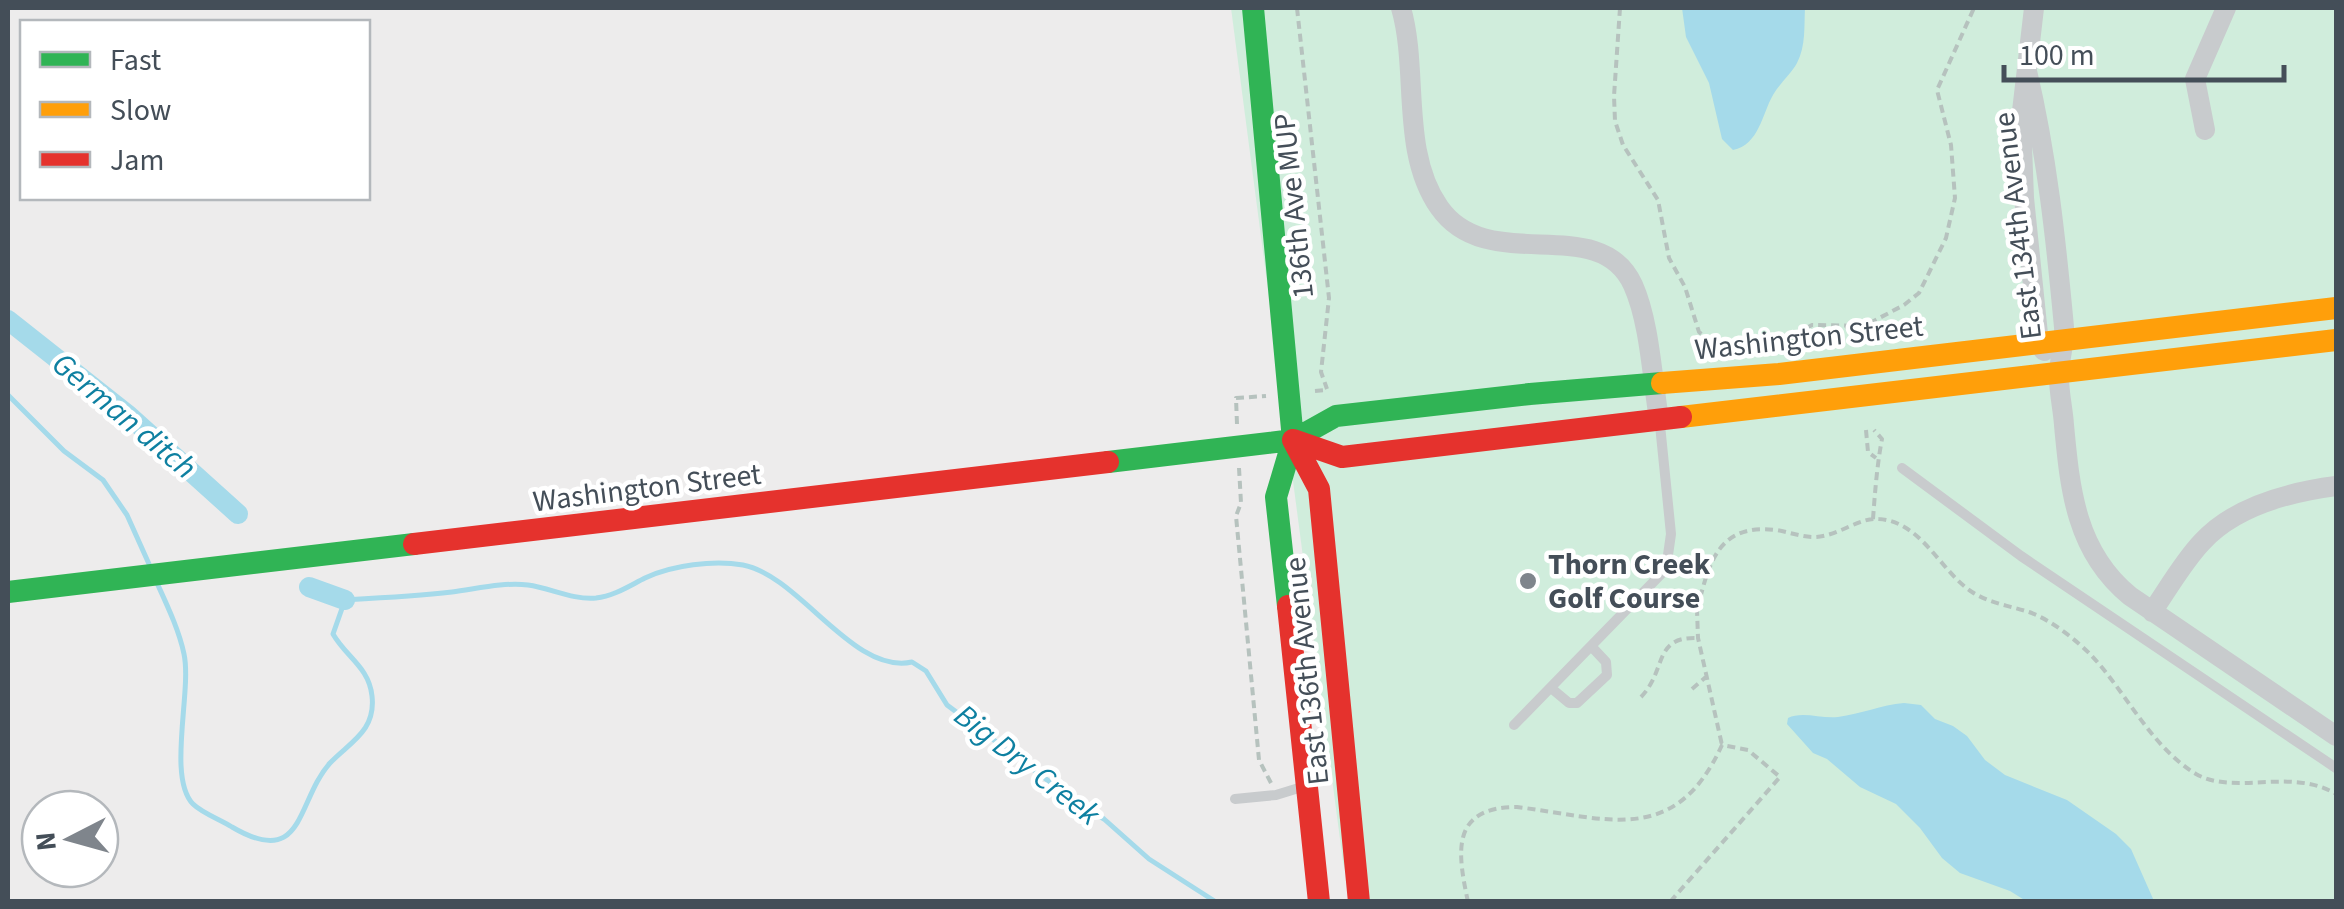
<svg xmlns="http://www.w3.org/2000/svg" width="2344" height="909" font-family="'Source Sans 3',sans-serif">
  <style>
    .green { fill: #d0eddc }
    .water { fill: #a5daea }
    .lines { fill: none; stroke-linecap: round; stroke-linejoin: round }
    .stream { stroke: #a5daea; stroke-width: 5 }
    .canal { stroke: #a5daea; stroke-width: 20 }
    .path { stroke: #b6c2be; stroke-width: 4; stroke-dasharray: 8 5; stroke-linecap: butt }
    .lane { stroke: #c8cbcd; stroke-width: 10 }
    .street { stroke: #c8cbcd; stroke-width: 20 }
    .fast { stroke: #30b455; stroke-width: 22 }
    .slow { stroke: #ff9f0a; stroke-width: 22 }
    .jam { stroke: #e5322d; stroke-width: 22 }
    .poi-dot { fill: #7f858c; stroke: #fff; stroke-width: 4 }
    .labels { text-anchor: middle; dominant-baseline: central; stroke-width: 9; stroke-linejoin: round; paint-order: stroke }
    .street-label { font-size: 30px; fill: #444e58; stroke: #fff }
    .poi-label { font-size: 30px; font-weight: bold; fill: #444e58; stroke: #fff; text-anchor: start }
    .water-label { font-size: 32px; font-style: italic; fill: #0e80a1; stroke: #fff }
  </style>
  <rect width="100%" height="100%" fill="#edecec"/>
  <path class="green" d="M1231,8H2336V901H1353L1343,862Z"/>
  <path class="water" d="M1682,8H1805C1804,26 1806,46 1797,63C1791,74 1780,83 1773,95C1762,114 1759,145 1733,150L1722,139L1709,83L1686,37Z
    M1904,703L1921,705L1935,719L1953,726L1967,736L1985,760L2005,775L2067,800L2116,834L2131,849L2154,901H2026L2010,891L1960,873L1942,858L1920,828L1896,804L1860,787L1827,759L1813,753L1787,724L1788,718C1802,711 1822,719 1838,717C1861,714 1881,705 1904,703Z"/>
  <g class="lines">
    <path class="stream" d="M8,395L64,451L103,480L127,515L149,564
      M157,583C167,605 179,630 184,654C192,691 167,777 193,804C202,813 221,820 232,827C305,870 296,801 330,763C350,742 376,731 372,696C369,667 346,657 333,634L345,600C380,598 416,596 452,592C476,589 503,582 528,585C551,588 572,600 596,598C614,596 629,586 645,578C672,565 714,560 743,565C800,576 853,675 912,662L926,671L947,705L1078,803L1104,819L1149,859L1216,902"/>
    <path class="canal" d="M8,320L127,414L238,514
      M309,587L345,600"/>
    <path class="path" d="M1297,8L1329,298L1321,372L1327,389
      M1620,8L1614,96L1615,121L1623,145L1658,200L1669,258L1685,287L1699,332L1709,340L1724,343L1767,339L1797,333L1812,325L1864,326L1904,305L1919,293L1946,238L1955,198L1951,145L1937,90L1974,8
      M1846,326L1855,338
      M1315,391L1327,390
      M1237,424L1236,398L1266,396
      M1866,430L1868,452L1876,458
      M1239,468L1241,503L1236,516L1259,760L1271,783
      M1873,519C1875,492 1877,465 1882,439L1874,430
      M1658,597L1697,610L1698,638L1722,745
      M1697,610C1709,564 1717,523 1776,530C1789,532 1801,537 1814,537C1837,537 1859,517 1879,519C1922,522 1940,571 1972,592C1989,603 2010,606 2029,612C2051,620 2075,639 2091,655C2126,692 2151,747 2196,774C2235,796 2291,767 2336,794
      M1692,689L1707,676
      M1641,697C1667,670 1653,637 1696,638
      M1468,902C1458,854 1449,807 1517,807C1607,818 1675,848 1722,745L1748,750L1780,777L1670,902"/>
    <path class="lane" d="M1902,468L2021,556L2336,768
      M1551,688L1569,703H1577L1607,675L1606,662L1591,646
      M1514,725L1666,569L1671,534L1660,425
      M1235,799L1276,795L1302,787"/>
    <path class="street" d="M1401,8C1419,70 1400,151 1439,207C1488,278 1599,210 1633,285C1650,323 1652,378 1659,419
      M2034,8L2021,120L2024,198L2039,344L2044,351
      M2027,71C2047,155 2056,241 2064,327C2065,343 2060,356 2059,372C2058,389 2063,408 2064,425C2070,490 2076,552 2130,596L2336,736
      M2205,130L2195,79L2226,8
      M2152,612C2168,589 2183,562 2202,542C2235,506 2290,492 2336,486"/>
    <path class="fast" d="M1253,8L1293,440L1276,497L1288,606
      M1108,462L1293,440L1336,416L1530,394L1662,383
      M8,592L414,544"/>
    <path class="slow" d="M1662,383L1779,374L2336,308
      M1681,417L2336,340"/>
    <path class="jam" d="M1293,440L1342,457L1681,417
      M1293,440L1319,489L1359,902
      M414,544L1108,462
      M1288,606L1319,902"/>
  </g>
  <circle class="poi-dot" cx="1528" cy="581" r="10"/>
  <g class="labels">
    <g class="street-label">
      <text transform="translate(1294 206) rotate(-96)">136th Ave MUP</text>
      <text transform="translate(2018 226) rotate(-97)">East 134th Avenue</text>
      <text transform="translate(1809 338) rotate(-6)">Washington Street</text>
      <text transform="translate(647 488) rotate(-7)">Washington Street</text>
      <text transform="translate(1307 671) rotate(-96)">East 136th Avenue</text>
    </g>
    <g class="poi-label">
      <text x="1548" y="564">Thorn Creek<tspan x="1548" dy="34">Golf Course</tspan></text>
    </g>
    <g class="water-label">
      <text transform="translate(124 416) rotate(40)">German ditch</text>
      <text transform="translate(1027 765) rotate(38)">Big Dry Creek</text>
    </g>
  </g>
  <rect width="2344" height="909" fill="none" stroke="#444e58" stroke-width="20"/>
  <rect x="20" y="20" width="350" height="180" fill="#ffffff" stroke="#b4b8bc" stroke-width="2.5"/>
  <rect x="40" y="52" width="50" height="15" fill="#30b455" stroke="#b4b8bc" stroke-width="2.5"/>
  <text x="110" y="70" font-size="30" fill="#444e58">Fast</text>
  <rect x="40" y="102" width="50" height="15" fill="#ff9f0a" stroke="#b4b8bc" stroke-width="2.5"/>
  <text x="110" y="120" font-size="30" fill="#444e58">Slow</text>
  <rect x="40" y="152" width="50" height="15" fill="#e5322d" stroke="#b4b8bc" stroke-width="2.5"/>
  <text x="110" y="170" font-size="30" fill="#444e58">Jam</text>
  <g transform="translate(70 839) rotate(264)"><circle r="48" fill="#ffffff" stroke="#b4b8bc" stroke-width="2.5"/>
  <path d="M0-8L18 38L0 25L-18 38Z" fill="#7f858c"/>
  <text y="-15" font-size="28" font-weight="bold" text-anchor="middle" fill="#444e58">N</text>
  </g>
  <path d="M2004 65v15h280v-15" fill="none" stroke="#444e58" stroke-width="5"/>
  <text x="2019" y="65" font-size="30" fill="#444e58" stroke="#ffffff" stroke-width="8" paint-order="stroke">100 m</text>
</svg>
